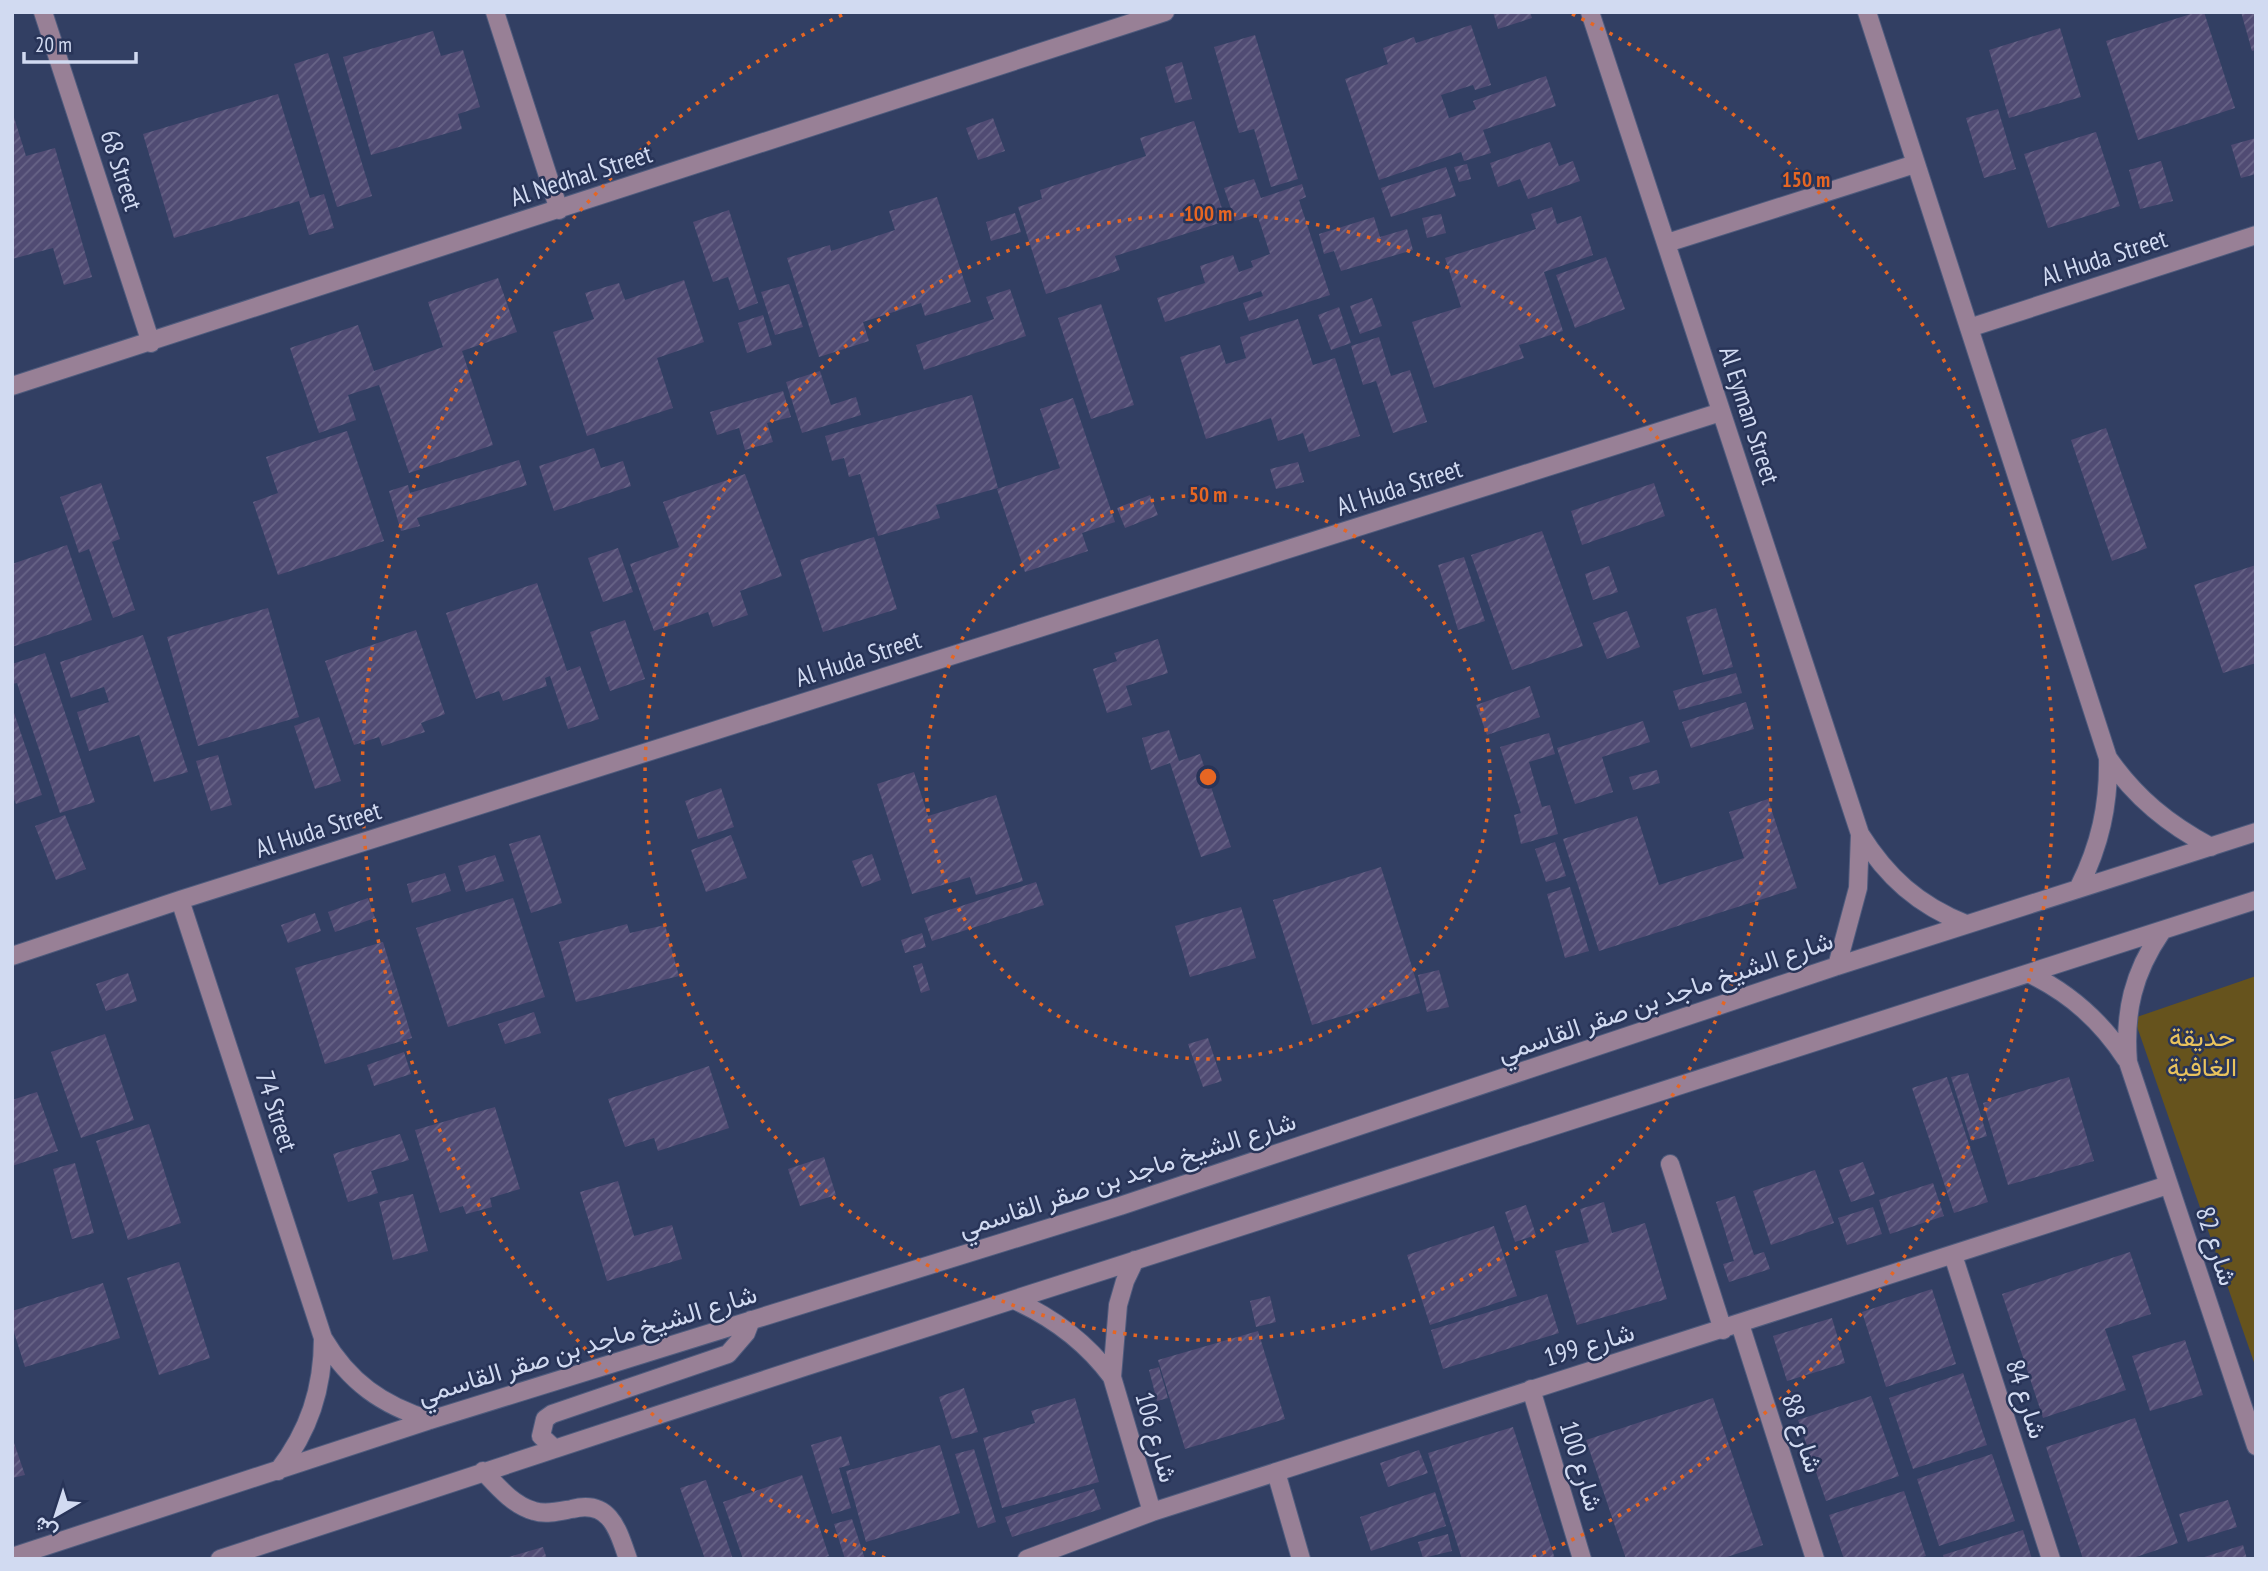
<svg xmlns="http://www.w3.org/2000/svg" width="2268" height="1571" font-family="'PT Sans Narrow',Vazirmatn,sans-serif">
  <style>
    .green { fill: #66531d }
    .building { fill: url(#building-hatch) }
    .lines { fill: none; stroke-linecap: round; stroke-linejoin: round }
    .minor-casing { stroke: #4f5b7d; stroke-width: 20 }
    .minor { stroke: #988096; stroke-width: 18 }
    .ring { fill: none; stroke: #e66623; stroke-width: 3.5; stroke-dasharray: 3.5 7 }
    .labels { text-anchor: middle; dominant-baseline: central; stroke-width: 5; stroke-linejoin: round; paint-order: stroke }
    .street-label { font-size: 26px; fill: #d1daf1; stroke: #283458 }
    .park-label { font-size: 26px; fill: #e9c35d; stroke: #283458 }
    .centre { fill: #e66623; stroke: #283458; stroke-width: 3.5 }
    .ring-label { font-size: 21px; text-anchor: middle; font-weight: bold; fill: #e66623; stroke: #283458; stroke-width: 5; stroke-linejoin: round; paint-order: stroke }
  </style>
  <defs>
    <pattern id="building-hatch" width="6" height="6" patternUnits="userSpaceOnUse" patternTransform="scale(1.75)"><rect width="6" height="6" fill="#504b73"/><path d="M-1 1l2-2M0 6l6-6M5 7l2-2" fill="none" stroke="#686487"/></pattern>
  </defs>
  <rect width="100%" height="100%" fill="#323f63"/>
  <path class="green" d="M2256,976V1368L2134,1018Z"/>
  <path class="building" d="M1493,12H1530L1532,18L1498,29Z
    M2197,12H2204L2235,108L2138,140L2106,41Z
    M2241,12H2256V50L2252,51Z
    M1471,25L1491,85L1475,90L1473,85L1441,95L1449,118L1476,109L1473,101L1546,76L1556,106L1483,130L1491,153L1464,161L1461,152L1379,180L1345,79L1388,64L1383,48L1414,37L1416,43Z
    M2060,28L2081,97L2009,118L1989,50Z
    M433,31L441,56L463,50L480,107L458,114L462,129L371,155L343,57Z
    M1255,35L1298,179L1271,187L1254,129L1239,133L1214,47Z
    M328,53L372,196L337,207L294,64Z
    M1182,62L1192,99L1175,103L1165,67Z
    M278,94L310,198L324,194L334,228L309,235L299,201L174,238L143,134Z
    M1998,109L2016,169L1984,178L1966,118Z
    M12,111L26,156L55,148L92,277L64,285L53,248L12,259Z
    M993,118L1005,151L978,160L966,128Z
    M1194,121L1226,221L1115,256L1120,270L1046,294L1018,207L1042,199L1040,190L1146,156L1140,138Z
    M2096,132L2120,206L2048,228L2024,154Z
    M2256,138V174L2241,178L2231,145Z
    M1550,142L1559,166L1573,161L1580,181L1528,199L1520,179L1498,187L1490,163Z
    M2161,161L2173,201L2140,209L2129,170Z
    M1467,164L1471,179L1459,182L1454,167Z
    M1446,167L1456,196L1391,217L1381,188Z
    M1254,179L1261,198L1302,184L1306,197L1299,200L1330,295L1249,321L1243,303L1263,296L1261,291L1165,322L1157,298L1205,283L1200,266L1233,255L1239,272L1253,267L1251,261L1270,254L1257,214L1235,221L1224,188Z
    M937,197L971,302L925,316L921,303L863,322L869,341L819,357L787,258L830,245L831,251L895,230L889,211Z
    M1552,207L1557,224L1581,216L1593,255L1544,272L1563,331L1519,345L1524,358L1434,388L1412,322L1461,307L1445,258L1536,229L1531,214Z
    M729,210L758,303L739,310L728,277L713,282L693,222Z
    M1015,213L1021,232L991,241L986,222Z
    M1441,214L1446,233L1427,238L1422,218Z
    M1374,217L1380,237L1407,229L1413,250L1341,271L1334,251L1324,254L1319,234Z
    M1606,257L1625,309L1575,328L1556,275Z
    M498,278L517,332L462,351L493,445L409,473L379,385L348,395L356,420L319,433L290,348L358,325L374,371L443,347L428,302Z
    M684,280L704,342L657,358L673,408L587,436L553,332L594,319L585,293L619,283L625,300Z
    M789,284L803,327L775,335L761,292Z
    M1010,289L1026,336L924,370L916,345L994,319L986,297Z
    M1372,298L1382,326L1360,334L1350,306Z
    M1101,304L1134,405L1091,419L1058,318Z
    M1339,307L1351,343L1331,350L1318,315Z
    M763,315L772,345L747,353L738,323Z
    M1298,319L1313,365L1335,358L1360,436L1309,452L1303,433L1278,441L1271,418L1206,439L1180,357L1220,345L1226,364L1246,358L1240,337Z
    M1379,337L1391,376L1410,370L1427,422L1393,433L1376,381L1363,385L1351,346Z
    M820,371L831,405L856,397L861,415L802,433L786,382Z
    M783,391L791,417L767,423L773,442L745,450L739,428L717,435L710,412Z
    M972,395L998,488L936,505L940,518L878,536L860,474L849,477L844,458L832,461L825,436Z
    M1073,398L1115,522L1082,533L1088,551L1025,572L997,489L1060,468L1040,409Z
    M2106,428L2147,548L2112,561L2071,440Z
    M347,431L384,541L278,575L253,502L278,493L266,457Z
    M594,448L601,468L623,461L631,486L554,511L539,466Z
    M519,460L527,485L417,518L420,526L401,531L389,491L408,485L410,493Z
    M1298,462L1304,482L1276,489L1270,469Z
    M745,474L782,576L740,591L748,615L713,627L708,612L654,631L630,564L679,547L663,502Z
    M101,483L120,539L112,542L135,610L113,618L89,549L79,553L60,497Z
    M1654,483L1665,516L1582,545L1571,511Z
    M1150,495L1158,515L1125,528L1117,508Z
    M1542,531L1583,646L1512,670L1471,555Z
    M874,537L897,609L823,632L800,560Z
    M67,545L92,620L12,647V564Z
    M618,548L633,592L603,602L588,558Z
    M1464,557L1485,621L1458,630L1438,565Z
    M2256,565V663L2223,673L2194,585Z
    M1609,566L1618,592L1593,600L1585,574Z
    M537,583L567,671L580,666L599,719L568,729L550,676L545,678L547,686L503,701L499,691L476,699L446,613Z
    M268,608L299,717L198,746L167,637Z
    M1716,608L1733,667L1703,675L1686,617Z
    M1627,611L1640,647L1607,659L1593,623Z
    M625,620L645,679L610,691L590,632Z
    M416,630L445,714L421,723L425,732L382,746L379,737L354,745L325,661Z
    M143,635L188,772L154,782L139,735L89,751L77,712L109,702L104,687L71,698L60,662Z
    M1158,639L1168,673L1126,686L1132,705L1107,713L1093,669L1117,661L1114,653Z
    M45,653L95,802L60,813L17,683L12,684V664Z
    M1736,673L1742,693L1679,710L1673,691Z
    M1530,686L1540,717L1487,735L1476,705Z
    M1746,702L1754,729L1691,748L1682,722Z
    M12,707L42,795L16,804L12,794Z
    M319,717L341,781L315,789L294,726Z
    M1643,721L1650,742L1602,757L1613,792L1575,804L1557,748Z
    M1169,730L1179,761L1200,754L1231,847L1201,857L1170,763L1151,770L1142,738Z
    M1549,733L1555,754L1529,762L1542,807L1550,805L1558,834L1521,844L1514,815L1521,813L1500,747Z
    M218,755L232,805L211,811L196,761Z
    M1657,770L1660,783L1633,790L1629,777Z
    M914,772L928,816L996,795L1023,881L976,895L970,877L912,894L877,784Z
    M721,788L734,827L698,839L685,801Z
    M1768,799L1797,888L1599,951L1563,839L1637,816L1659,885L1744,858L1729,812Z
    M65,815L86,869L56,880L35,826Z
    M540,835L562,903L531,913L509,844Z
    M731,835L747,878L706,892L691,850Z
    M1555,842L1566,876L1546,882L1535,849Z
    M872,854L881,880L862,887L852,861Z
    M495,855L504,881L466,892L458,866Z
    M1381,867L1420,993L1312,1025L1273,900Z
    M445,873L451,891L412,903L407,884Z
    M1036,882L1044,905L932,941L924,918Z
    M1570,887L1589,951L1565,958L1547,894Z
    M368,898L375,918L335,932L328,912Z
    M513,898L545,997L448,1027L416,928Z
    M1241,907L1256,958L1190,977L1175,926Z
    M315,913L321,931L288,943L281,925Z
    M627,924L630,933L665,925L679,976L576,1002L559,942Z
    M922,933L926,947L905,953L901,940Z
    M383,942L412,1038L325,1064L295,968Z
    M922,963L930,990L921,993L913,966Z
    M1439,970L1449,1007L1427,1012L1418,975Z
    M128,973L137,1001L106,1011L96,984Z
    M534,1012L541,1033L505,1044L498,1024Z
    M105,1034L134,1120L81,1138L51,1052Z
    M1208,1038L1222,1081L1203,1087L1188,1044Z
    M404,1052L411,1074L374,1086L367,1065Z
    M709,1066L729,1128L658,1151L654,1138L625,1147L608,1099Z
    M1968,1073L1987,1136L1971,1141L1951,1077Z
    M1947,1077L1988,1202L1954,1213L1912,1088Z
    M2069,1077L2094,1161L2008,1185L1983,1103Z
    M37,1092L58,1151L12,1166V1100Z
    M495,1107L520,1189L490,1198L492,1207L466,1214L463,1206L440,1213L415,1130Z
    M149,1124L181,1223L128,1240L96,1141Z
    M400,1134L409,1160L371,1171L378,1193L348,1202L333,1154Z
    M824,1157L836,1195L800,1206L788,1169Z
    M1863,1162L1875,1194L1851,1202L1839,1170Z
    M75,1163L94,1233L72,1239L53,1169Z
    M1815,1170L1834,1223L1771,1245L1753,1191Z
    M618,1181L634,1236L672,1225L682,1259L607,1281L580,1192Z
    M1933,1183L1944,1216L1890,1234L1879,1200Z
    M413,1194L428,1251L393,1260L379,1202Z
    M1735,1196L1754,1255L1764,1252L1770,1269L1729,1282L1723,1264L1734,1261L1716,1202Z
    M1604,1202L1612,1233L1645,1223L1667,1299L1577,1325L1555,1251L1589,1242L1580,1209Z
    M1526,1205L1536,1235L1515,1242L1505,1212Z
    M1873,1207L1882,1234L1847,1245L1838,1218Z
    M1494,1226L1517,1296L1430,1325L1407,1255Z
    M2130,1252L2151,1314L2105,1329L2126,1390L2043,1418L2002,1294Z
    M179,1262L210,1358L159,1375L127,1278Z
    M103,1283L120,1338L25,1367L12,1326V1311Z
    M1932,1289L1956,1364L1886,1387L1862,1312Z
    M1547,1294L1559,1333L1443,1369L1431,1330Z
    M1270,1296L1276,1322L1256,1327L1250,1301Z
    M1832,1318L1845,1363L1787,1381L1773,1336Z
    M1258,1331L1285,1419L1185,1449L1158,1360Z
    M2185,1340L2203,1395L2150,1411L2132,1356Z
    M1159,1367L1168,1398L1157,1401L1149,1370Z
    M1963,1373L1987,1445L1913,1469L1889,1398Z
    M964,1388L978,1432L952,1439L939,1397Z
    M1871,1396L1899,1476L1826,1501L1798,1420Z
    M1075,1398L1099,1482L1002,1508L983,1438L1035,1423L1031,1411Z
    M1713,1398L1763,1545L1721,1559H1626L1586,1440Z
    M2135,1418L2178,1543L2130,1559H2083L2046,1447Z
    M1513,1427L1555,1559H1462L1428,1453Z
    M841,1436L850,1465L839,1468L851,1508L832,1514L811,1445Z
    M12,1437L25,1475L12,1478Z
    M940,1445L960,1513L866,1542L846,1471Z
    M974,1449L996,1522L978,1528L955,1454Z
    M1419,1450L1428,1473L1388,1487L1380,1463Z
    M1992,1454L2015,1521L1939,1546L1917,1479Z
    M802,1475L829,1556L820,1559H743L723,1502Z
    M706,1480L733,1559H705L680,1488Z
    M1094,1489L1101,1509L1012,1537L1005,1517Z
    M1904,1491L1926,1556L1916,1559H1844L1829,1515Z
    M1435,1492L1446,1526L1371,1551L1360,1517Z
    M2228,1500L2237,1527L2188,1542L2179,1514Z
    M852,1519L865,1559H845L834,1524Z
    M2023,1530L2032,1559H1944L1943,1555Z
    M1448,1534L1452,1551L1423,1558L1418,1542Z
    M2243,1545L2247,1559H2201V1558Z
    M543,1547L547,1559H505V1558Z"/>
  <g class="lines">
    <defs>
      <path id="minor" d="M43,12L151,343
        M495,12L559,210
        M1590,12L1860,834C1887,877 1918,905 1966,924
        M1867,12L2108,758C2109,805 2100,845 2079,887
        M1667,243L1915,164
        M1969,328L2256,235
        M12,386L1165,12
        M2108,758C2136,798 2168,824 2211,847
        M180,900L323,1338C349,1382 382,1405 430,1420
        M2162,931C2133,973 2124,1012 2128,1062L2256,1446
        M12,956L180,900L1721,412
        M1837,966L1858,888L1860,834
        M2030,974C2071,994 2101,1021 2126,1059
        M1670,1164L1723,1330
        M1953,1255L2051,1559
        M1135,1260L1125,1281L1118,1305L1112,1377L1152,1512
        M1014,1300C1054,1318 1086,1342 1112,1377
        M1740,1324L1815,1559
        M1531,1389L1582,1559
        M555,1449L541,1436L545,1419L552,1414L728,1354L746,1333L751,1320
        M278,1471C309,1431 323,1389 323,1338
        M483,1471C498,1487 513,1505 534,1511C546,1515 561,1511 572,1509C610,1499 618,1530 628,1559
        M1276,1472L1301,1559
        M12,1557L430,1420L1120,1206L1837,966L2256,832
        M220,1559L804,1367L2256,900
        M1027,1559L1152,1512L2168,1185"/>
    </defs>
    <use href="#minor" class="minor-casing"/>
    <use href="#minor" class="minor"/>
  </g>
  <g class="ring">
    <circle cx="1208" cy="777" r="282"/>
    <circle cx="1208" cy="777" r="563"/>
    <path d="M885 1558A845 845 0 0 1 844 14M1572 14A845 845 0 0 1 1531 1558"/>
  </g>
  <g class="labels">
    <g class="street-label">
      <text transform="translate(122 170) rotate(72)">68 Street</text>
      <text transform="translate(581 175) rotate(-18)">Al Nedhal Street</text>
      <text transform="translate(2104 257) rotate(-18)">Al Huda Street</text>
      <text transform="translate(1750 415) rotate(72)">Al Eyman Street</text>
      <text transform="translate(1399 487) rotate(-18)">Al Huda Street</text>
      <text transform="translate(858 658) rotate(-18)">Al Huda Street</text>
      <text transform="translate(318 829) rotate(-18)">Al Huda Street</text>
      <text transform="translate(1665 996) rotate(-19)">شارع الشيخ ماجد بن صقر القاسمي</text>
      <text transform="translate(277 1111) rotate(72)">74 Street</text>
      <text transform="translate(1127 1174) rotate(-18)">شارع الشيخ ماجد بن صقر القاسمي</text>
      <text transform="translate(2217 1246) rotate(72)">شارع 82</text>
      <text transform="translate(587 1344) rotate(-17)">شارع الشيخ ماجد بن صقر القاسمي</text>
      <text transform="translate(1589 1344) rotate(-17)">شارع 199</text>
      <text transform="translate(2027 1399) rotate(72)">شارع 84</text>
      <text transform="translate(1803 1433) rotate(72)">شارع 88</text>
      <text transform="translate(1157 1437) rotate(74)">شارع 106</text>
      <text transform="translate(1582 1466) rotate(73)">شارع 100</text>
    </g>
    <g class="park-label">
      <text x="2202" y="1036">حديقة<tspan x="2202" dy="30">الغافية</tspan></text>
    </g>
  </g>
  <circle cx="1208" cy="777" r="10" class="centre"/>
  <g class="ring-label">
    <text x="1806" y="187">150 m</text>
    <text x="1208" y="221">100 m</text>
    <text x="1208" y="502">50 m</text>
  </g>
  <rect width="2268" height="1571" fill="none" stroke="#d1daf1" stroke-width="28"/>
  <g transform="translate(56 1515) rotate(219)" stroke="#283458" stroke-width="5" paint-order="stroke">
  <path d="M0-5L12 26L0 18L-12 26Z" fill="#d1daf1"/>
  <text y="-10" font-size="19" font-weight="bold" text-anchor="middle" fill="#d1daf1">ش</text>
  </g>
  <path d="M24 52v10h112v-10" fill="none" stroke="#d1daf1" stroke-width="3.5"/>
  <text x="35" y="52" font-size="21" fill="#d1daf1" stroke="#283458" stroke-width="5" paint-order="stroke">20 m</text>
</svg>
